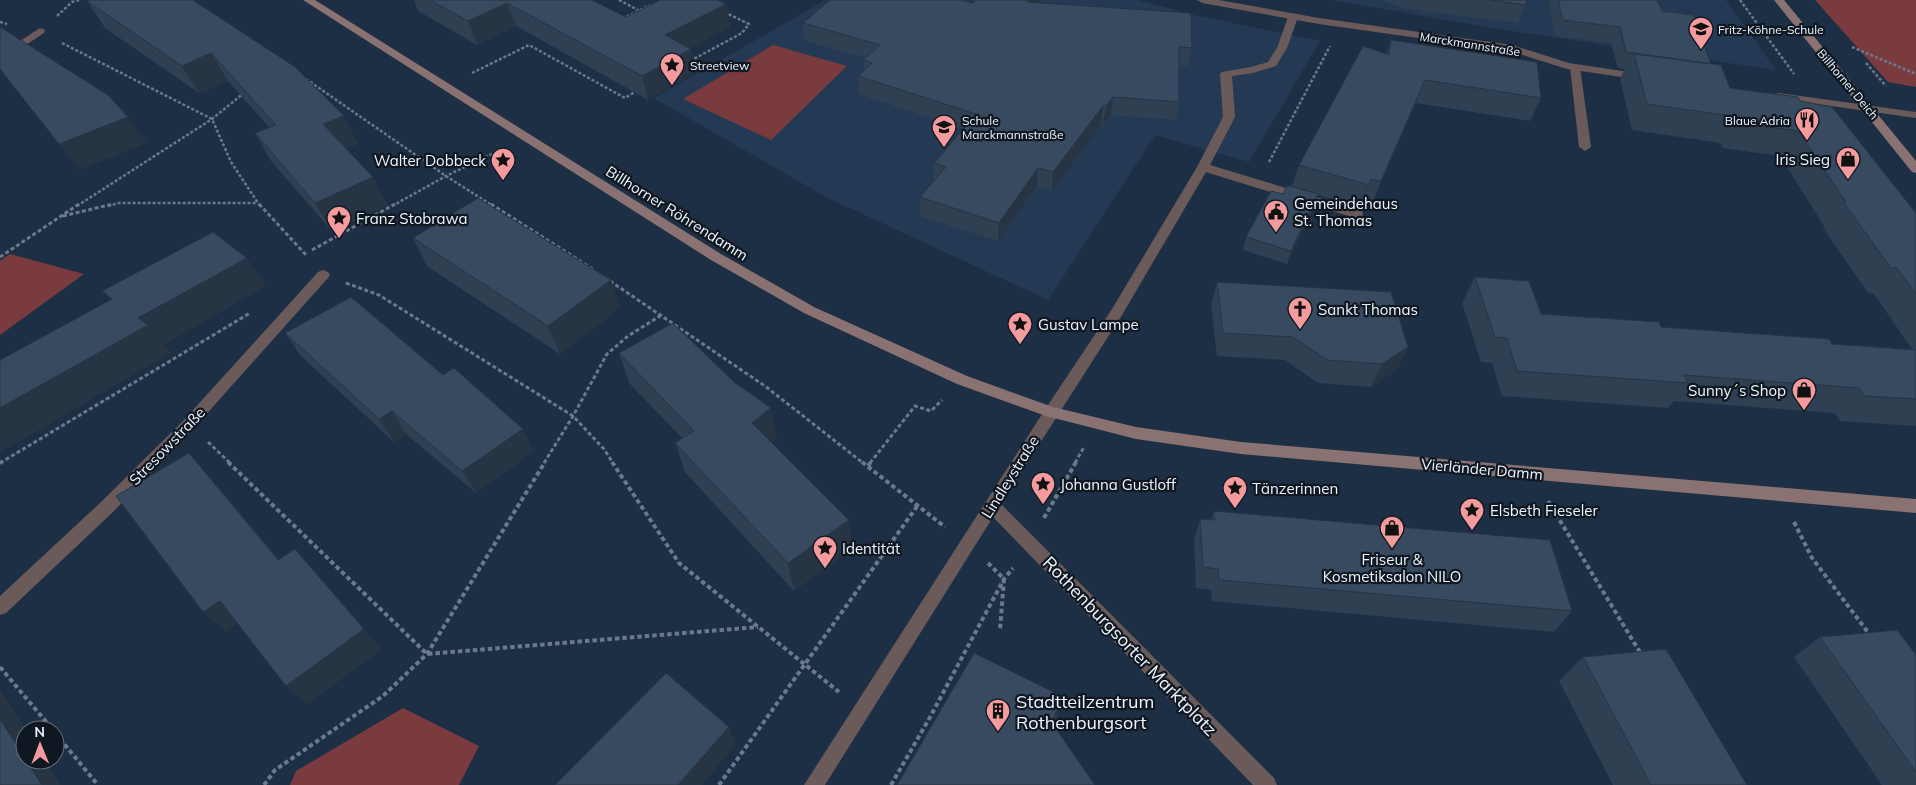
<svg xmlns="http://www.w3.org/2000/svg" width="1916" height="785" font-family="Mulish,sans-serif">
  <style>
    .built { fill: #243a54 }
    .green { fill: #793b3e }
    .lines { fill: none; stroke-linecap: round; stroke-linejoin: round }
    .path-far2 { stroke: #6b7989; stroke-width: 2.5; stroke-dasharray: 3 2; stroke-linecap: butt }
    .path-far1 { stroke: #6b7989; stroke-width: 3; stroke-dasharray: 4 2.5; stroke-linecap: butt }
    .path { stroke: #6b7989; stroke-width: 4; stroke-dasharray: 4.5 3; stroke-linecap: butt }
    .lane { fill: #6a5a5a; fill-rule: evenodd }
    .street { fill: #6a5a5a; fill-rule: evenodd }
    .secondary { fill: #8b7272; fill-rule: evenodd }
    .wall { fill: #2f4053 }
    .shaded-wall { fill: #263443 }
    .building { fill: #374a60; stroke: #263443 }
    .labels { text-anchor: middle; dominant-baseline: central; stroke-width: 4.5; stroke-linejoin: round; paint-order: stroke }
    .far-poi-label { font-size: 12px; fill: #eef5fe; stroke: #0f1720; text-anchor: start }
    .far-street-label { font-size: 12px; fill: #eef5fe; stroke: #0f1720 }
    .poi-label { font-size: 15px; fill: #eef5fe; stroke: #0f1720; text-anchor: start }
    .street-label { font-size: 15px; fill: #eef5fe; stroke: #0f1720 }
    .near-street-label { font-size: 18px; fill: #eef5fe; stroke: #0f1720 }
    .near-poi-label { font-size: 18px; fill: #eef5fe; stroke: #0f1720; text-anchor: start }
  </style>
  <rect width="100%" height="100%" fill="#1d2f44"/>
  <path class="built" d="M826,0H1138L1194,15L1320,41L1249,162L1155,135L1048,300L824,196L654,98Z
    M1331,0H1726L1776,70L1505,30Z"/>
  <path class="green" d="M1815,0H1916V87L1888,82Z
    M773,45L847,66L771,140L683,99Z
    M10,254L84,274L0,335V261Z
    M403,708L479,746L459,785H290L296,771Z"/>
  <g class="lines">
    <path class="path-far2" d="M619,0L638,10
      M1740,0L1794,74
      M57,16L72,2L79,0
      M622,19L650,5
      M0,22L7,24
      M62,43L212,119L231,162L260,206
      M1852,47L1916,74
      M690,61L742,33L749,24L724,12
      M1866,63L1886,86
      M472,73L529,45L625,98L635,92
      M306,79L446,176L493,206
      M1269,162L1330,46
      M77,206L212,119L244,93
      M108,206L119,203H257
      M392,206L446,176L500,150"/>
    <path class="path-far1" d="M259,204L307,256
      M491,204L594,270
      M63,216L113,204
      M312,250L395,204
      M0,257L79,204
      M610,281L765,386L863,463
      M346,283L379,295L573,416L604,449L613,463
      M208,442L230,463
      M0,463L250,313
      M544,463L573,416L607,354L628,336L660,316
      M870,463L915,406L931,411L942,400
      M1075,463L1084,447"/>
    <path class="path" d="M228,462L427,654L758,627
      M612,462L679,563L839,692
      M862,462L945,527
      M0,463L2,462
      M868,466L871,462
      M1548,501L1641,654
      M1044,518L1076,462
      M1794,522L1812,558L1870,635
      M988,563L1004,579L1000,630
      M0,667L53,730
      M55,733L98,785
      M264,785L275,770L383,696L427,654L545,462
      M719,785L918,505
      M891,785L929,719L1004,579L1013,568"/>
    <path class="lane" d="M1293,14L1298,17L1287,48L1276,66L1253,73L1232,76L1235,117L1210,165L1362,211L1363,214L1362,217H1352L1199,170L1197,167L1223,117L1220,74L1222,72L1251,67L1268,62L1277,48L1288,17Z
      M1575,64L1580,67L1591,147L1585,151L1579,147L1570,67Z"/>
    <path class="street" d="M1197,0H1219L1319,18L1512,45L1569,63L1642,74L1648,77L1642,80L1567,69L1510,51L1319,24L1202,3Z
      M40,28L44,29L45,31L44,33L0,62V54Z
      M1779,93L1916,112V118L1775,98L1773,96L1775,94Z
      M1203,163L1209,167L1122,315L1001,504L1274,778L1277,785H1253L993,517L825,785H804L1046,408L1112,309L1197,167Z
      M323,270L328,272L330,275L328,278L194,428L113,512L6,613L0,615V596L101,502L184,420L318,272Z"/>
    <path class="secondary" d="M303,0H315L721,254L814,307L967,376L1053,407L1136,427L1241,442L1916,499V513L1241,454L1136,439L1046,416L957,384L804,313L711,260Z
      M1774,0H1784L1916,161V173L1912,172Z"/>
  </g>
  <path class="wall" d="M193,0L358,144L346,149L388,205L332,231L271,161L255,133L269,127L228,81L199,93L105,28L87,1Z
    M414,0H592L626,17L726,4L730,27L690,48L696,72L648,100L516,26L477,45L418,11Z
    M1040,0V3L1192,48L1188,66L1179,65V102L1176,120L1111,115L1103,125L1101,124L1052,191L1037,186L998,241L920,216V197L934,180V163L964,129L859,94L858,76L864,70L863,60L865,58L805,41L803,23L973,3Z
    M1381,0H1527L1526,5L1518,23L1402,8Z
    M1548,0H1657L1662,11L1711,64L1730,88L1800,101L1916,213V426L1840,421L1835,413L1674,401L1668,408L1502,396L1492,363L1481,362L1462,303L1475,277L1541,314L1661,327L1832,344L1912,349L1874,294L1868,293L1823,228L1824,226L1780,156L1723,148L1721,143L1632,130L1620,78L1625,69L1618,68L1611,43L1555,36Z
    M1391,40L1541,98L1530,121L1416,103L1372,204L1363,202L1360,208L1318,195L1314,207L1287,264L1243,250L1246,237L1283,194L1292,186L1299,165L1386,54Z
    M413,238L611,280L620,308L560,354L427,266Z
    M1217,282L1408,347L1397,370L1371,387L1318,383L1285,360L1217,356L1211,306Z
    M285,333L534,451L476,493L406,434L394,442L301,356Z
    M619,353L777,438L771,443L853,548L794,591L685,472L675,443L682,438L630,384Z
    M1214,511L1572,611L1554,632L1212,601L1211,590L1196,588L1194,540L1200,519L1211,520Z
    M1820,637L1916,655V785H1882L1794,657Z
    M1583,657L1747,785H1613L1559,681Z"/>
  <path class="shaded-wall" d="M1029,0H1040V4L1027,2Z
    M507,3L516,26L477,45L468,21Z
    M726,4L730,27L671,59L665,35Z
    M691,49L696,72L648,100L642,76Z
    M211,53L228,81L199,93L182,66Z
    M1425,80L1416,103L1372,204L1381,181Z
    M1113,97L1111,115L1103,125L1106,106Z
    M1103,106L1101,124L1052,191L1053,172Z
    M344,116L358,144L338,152L323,124Z
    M128,117L147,143L80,170L59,144Z
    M1038,168L1037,186L998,241L999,223Z
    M373,177L388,205L332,231L315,203Z
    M1371,179L1363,202L1360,208L1369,185Z
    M1318,194L1314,207L1287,264L1291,251Z
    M247,258L266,286L164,345L171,353L0,453V408L138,318Z
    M611,280L620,308L560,354L548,326Z
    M1408,347L1397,370L1371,387L1382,364Z
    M771,408L777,438L759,453L752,423Z
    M392,411L406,434L394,442L379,419Z
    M523,429L534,451L476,493L462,471Z
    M189,453L209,476L298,581L278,560Z
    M849,520L853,548L794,591L788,563Z
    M314,570L382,649L307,705L286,686Z
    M220,601L242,621L226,632L203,612Z
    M0,689L26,730H25V758L0,719Z
    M1062,696L1058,719L1048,745L1052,723Z
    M729,727L736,745L702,785H678Z
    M26,760H45L61,785H42Z"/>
  <path class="building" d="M89,0H193L295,67L344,116L323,124L373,177L315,203L255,133L276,125L211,53L182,66L87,1Z
    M430,0H592L626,17L660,0H718L726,4L665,35L691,49L642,76L507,3L468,21Z
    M830,0H961L973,3L976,0H1029L1027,2L1191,13L1192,48L1179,47V102L1113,97L1106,106H1103L1053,172L1038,168L999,223L920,197L946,167L934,163L976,114L858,76L872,63L863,60L880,45L803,23Z
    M1490,0H1527L1526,5Z
    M1558,0H1657L1662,11L1693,15L1711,64L1626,52L1620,27L1563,20Z
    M0,27L108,95L128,117L59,144L0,69Z
    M1391,40L1537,62L1541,98L1425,80L1381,181L1371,179L1369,185L1299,165L1363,46L1389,55Z
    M1634,54L1721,65L1730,88L1798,97L1800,101L1832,107L1916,213V294L1897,268H1891L1843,202H1846L1798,131L1740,123L1738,117L1647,104Z
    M1287,186H1290L1318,194L1291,251L1246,237L1271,191L1283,194Z
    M478,198L611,280L548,326L413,238Z
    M213,232L247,258L138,318L148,325L0,408V360L112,299L102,291Z
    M1475,277L1529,281L1541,314L1659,322L1661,327L1829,339L1832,344L1916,350V399L1865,396L1859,388L1684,375L1688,383L1517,371L1507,338L1495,337Z
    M1217,282L1391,292L1408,347L1382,364L1327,360L1293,337L1223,333Z
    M351,297L443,375L454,368L523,429L462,471L392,411L379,419L285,333Z
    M673,323L734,382L771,408L752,423L849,520L788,563L675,443L694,431L619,353Z
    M189,453L278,560L295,549L364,629L286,686L220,601L203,612L116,496Z
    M1214,511L1550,540L1572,611L1219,580L1218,569L1203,567L1200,519L1215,520Z
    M1897,630L1916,655V772L1820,637Z
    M1666,649L1747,785H1651L1583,657Z
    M974,653L1062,696L1052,723L1095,785H897Z
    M666,673L729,727L678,785H555Z
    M0,719L25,758V760H26L42,785H0Z"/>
  <defs>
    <symbol id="school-pin" viewBox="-11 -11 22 30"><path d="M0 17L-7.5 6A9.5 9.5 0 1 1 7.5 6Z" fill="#f59b9d" stroke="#0f1720"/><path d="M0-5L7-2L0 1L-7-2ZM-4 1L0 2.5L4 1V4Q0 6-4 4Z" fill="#111"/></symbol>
    <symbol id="sight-pin" viewBox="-11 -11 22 30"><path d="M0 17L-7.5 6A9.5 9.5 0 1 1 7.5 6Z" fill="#f59b9d" stroke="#0f1720"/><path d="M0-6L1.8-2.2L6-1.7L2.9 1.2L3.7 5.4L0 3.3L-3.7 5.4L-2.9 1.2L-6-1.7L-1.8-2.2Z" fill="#111"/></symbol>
    <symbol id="restaurant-pin" viewBox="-11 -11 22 30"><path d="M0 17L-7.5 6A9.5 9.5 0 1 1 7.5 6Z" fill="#f59b9d" stroke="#0f1720"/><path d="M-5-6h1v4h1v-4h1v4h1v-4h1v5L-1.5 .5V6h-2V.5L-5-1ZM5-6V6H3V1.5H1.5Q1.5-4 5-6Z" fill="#111"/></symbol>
    <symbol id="shop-pin" viewBox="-11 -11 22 30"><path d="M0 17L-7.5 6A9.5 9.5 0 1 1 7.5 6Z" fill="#f59b9d" stroke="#0f1720"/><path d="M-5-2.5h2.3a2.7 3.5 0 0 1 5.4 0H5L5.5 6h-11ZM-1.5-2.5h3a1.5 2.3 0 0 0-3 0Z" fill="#111"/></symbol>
    <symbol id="civic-pin" viewBox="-11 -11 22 30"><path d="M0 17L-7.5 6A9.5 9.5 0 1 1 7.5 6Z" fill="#f59b9d" stroke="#0f1720"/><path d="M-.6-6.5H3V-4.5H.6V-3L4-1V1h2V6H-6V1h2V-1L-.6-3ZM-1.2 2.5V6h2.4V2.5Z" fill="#111"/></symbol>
    <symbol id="church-pin" viewBox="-11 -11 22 30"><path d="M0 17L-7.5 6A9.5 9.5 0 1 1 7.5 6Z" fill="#f59b9d" stroke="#0f1720"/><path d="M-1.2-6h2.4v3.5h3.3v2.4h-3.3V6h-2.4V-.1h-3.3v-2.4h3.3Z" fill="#111"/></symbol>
    <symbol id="building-pin" viewBox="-11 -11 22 30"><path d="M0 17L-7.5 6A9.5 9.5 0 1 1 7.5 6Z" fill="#f59b9d" stroke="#0f1720"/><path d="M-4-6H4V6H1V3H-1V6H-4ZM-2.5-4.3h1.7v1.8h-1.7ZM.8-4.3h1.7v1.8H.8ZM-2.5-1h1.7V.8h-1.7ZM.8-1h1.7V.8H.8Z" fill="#111"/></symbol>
  </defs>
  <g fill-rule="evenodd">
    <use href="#school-pin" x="1687" y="15" width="28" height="38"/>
    <use href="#sight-pin" x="658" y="51" width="28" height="38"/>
    <use href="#restaurant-pin" x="1793" y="106" width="28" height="38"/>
    <use href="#school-pin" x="930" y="113" width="28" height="38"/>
    <use href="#shop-pin" x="1834" y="145" width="28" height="38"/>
    <use href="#sight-pin" x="489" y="146" width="28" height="38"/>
    <use href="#civic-pin" x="1262" y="198" width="28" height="38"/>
    <use href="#sight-pin" x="325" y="204" width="28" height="38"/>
    <use href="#church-pin" x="1286" y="295" width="28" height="38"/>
    <use href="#sight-pin" x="1006" y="310" width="28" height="38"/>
    <use href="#shop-pin" x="1790" y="376" width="28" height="38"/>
    <use href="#sight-pin" x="1029" y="470" width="28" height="38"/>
    <use href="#sight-pin" x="1221" y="474" width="28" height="38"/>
    <use href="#sight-pin" x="1458" y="496" width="28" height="38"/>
    <use href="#shop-pin" x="1378" y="514" width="28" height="38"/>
    <use href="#sight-pin" x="811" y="534" width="28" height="38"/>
    <use href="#building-pin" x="984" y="697" width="28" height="38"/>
  </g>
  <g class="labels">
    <g class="far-poi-label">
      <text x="1718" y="29">Fritz-Köhne-Schule</text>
      <text x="690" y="65">Streetview</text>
      <text x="962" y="120">Schule<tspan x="962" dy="14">Marckmannstraße</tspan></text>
      <text x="1790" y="120" text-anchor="end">Blaue Adria</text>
    </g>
    <g class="far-street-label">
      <text transform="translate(1470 44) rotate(9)">Marckmannstraße</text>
      <text transform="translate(1848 84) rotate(50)">Billhorner Deich</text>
    </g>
    <g class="poi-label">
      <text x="1830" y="159" text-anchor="end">Iris Sieg</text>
      <text x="486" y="160" text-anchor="end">Walter Dobbeck</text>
      <text x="1294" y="203">Gemeindehaus<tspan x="1294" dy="17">St. Thomas</tspan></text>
      <text x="356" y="218">Franz Stobrawa</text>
      <text x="1318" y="309">Sankt Thomas</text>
      <text x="1038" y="324">Gustav Lampe</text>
      <text x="1786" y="390" text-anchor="end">Sunny´s Shop</text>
      <text x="1060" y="484">Johanna Gustloff</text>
      <text x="1252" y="488">Tänzerinnen</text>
      <text x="1490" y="510">Elsbeth Fieseler</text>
      <text x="842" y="548">Identität</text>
      <text x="1392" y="559" text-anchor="middle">Friseur &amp;<tspan x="1392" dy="17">Kosmetiksalon NILO</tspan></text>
    </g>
    <g class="street-label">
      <text transform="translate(677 213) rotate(32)">Billhorner Röhrendamm</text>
      <text transform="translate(167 446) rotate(-46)">Stresowstraße</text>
      <text transform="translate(1482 469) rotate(5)">Vierländer Damm</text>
      <text transform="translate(1010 477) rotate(-58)">Lindleystraße</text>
    </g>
    <g class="near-street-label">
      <text transform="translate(1130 646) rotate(46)">Rothenburgsorter Marktplatz</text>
    </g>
    <g class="near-poi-label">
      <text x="1016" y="701">Stadtteilzentrum<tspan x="1016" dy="21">Rothenburgsort</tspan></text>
    </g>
  </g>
  <g transform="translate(40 745) rotate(359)"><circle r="24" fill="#0f1720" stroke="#687079"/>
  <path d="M0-4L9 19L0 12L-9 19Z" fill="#f59b9d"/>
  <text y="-8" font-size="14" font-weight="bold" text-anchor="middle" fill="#eef5fe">N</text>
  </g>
</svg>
